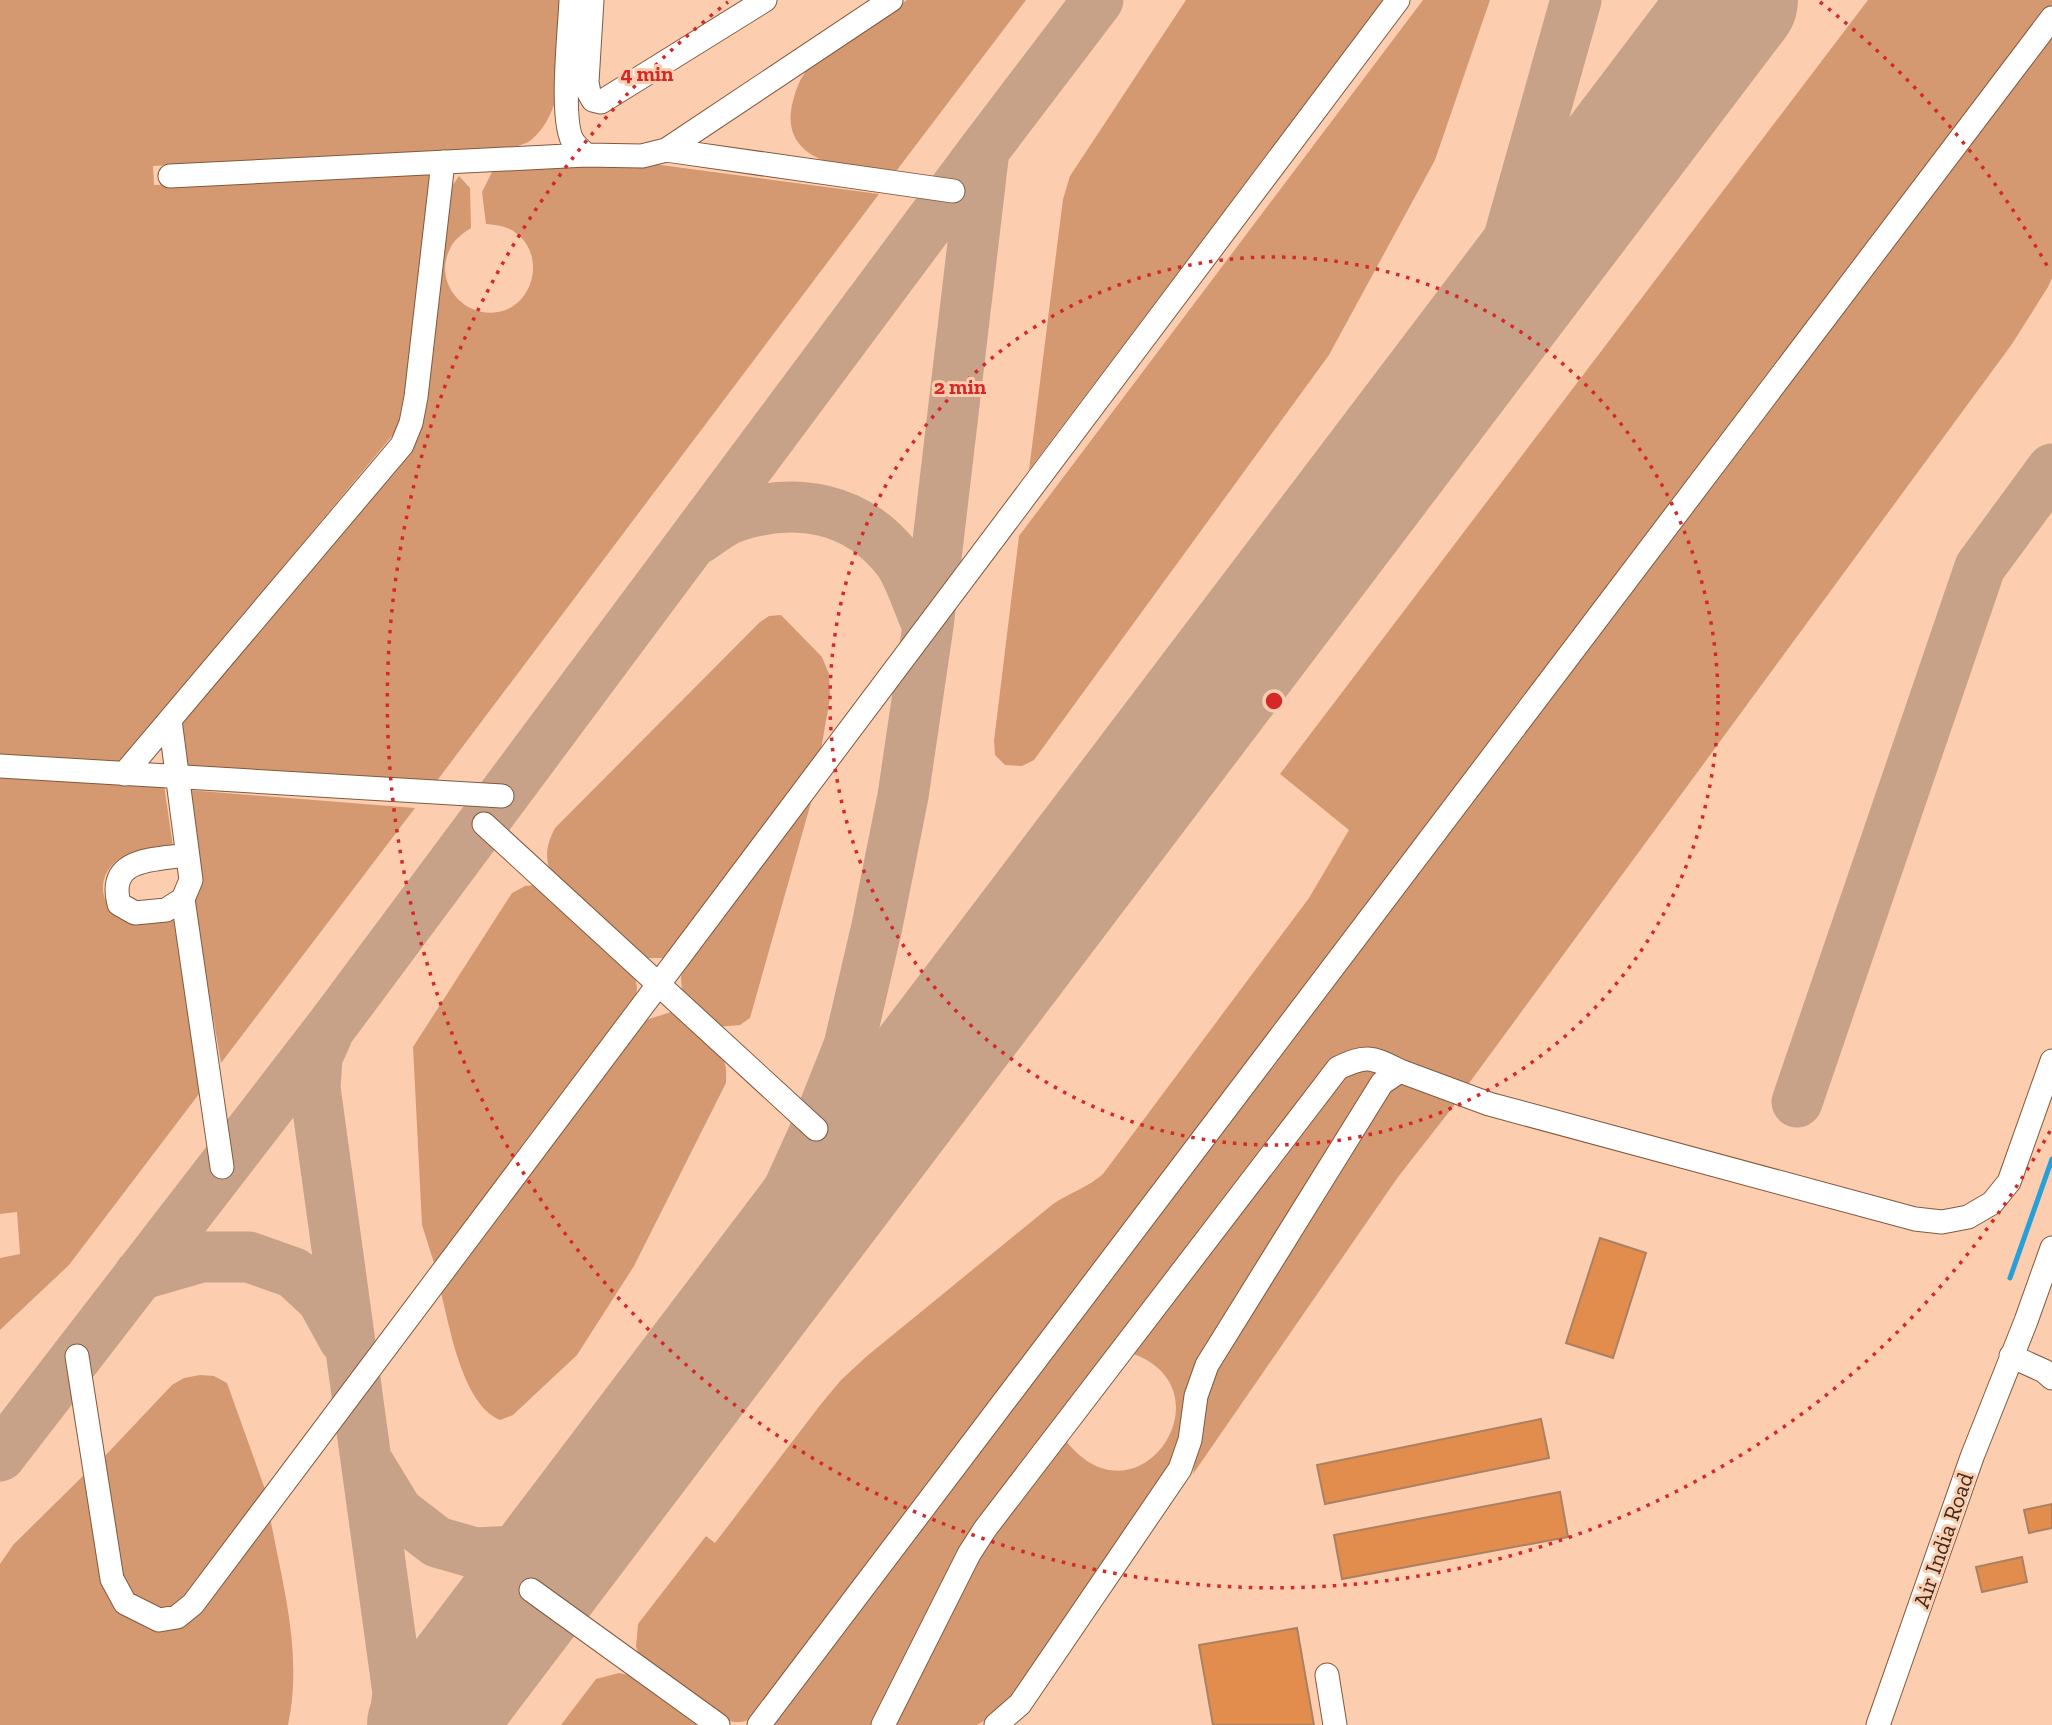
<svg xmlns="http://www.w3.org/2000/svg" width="2052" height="1725" font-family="'Zilla Slab',serif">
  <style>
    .green { fill: #d49971 }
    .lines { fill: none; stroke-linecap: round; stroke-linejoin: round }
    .stream { stroke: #279fd8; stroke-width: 5 }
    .taxiway { stroke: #c8a288; stroke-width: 51 }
    .runway { stroke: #c8a288; stroke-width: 124 }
    .building { fill: #e28c4d; stroke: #ab8164; stroke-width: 2 }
    .minor-casing { stroke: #81593e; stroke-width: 25 }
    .minor { stroke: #fff; stroke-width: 23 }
    .ring { fill: none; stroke: #d62828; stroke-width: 3.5; stroke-dasharray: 3.5 7 }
    .labels { text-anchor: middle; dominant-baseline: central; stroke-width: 6; stroke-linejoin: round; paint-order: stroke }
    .street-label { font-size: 23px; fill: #3d2b1f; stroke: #fcceaf }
    .centre { fill: #d62828; stroke: #fcceaf; stroke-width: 3.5 }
    .ring-label { font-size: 21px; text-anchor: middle; font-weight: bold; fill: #d62828; stroke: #fcceaf; stroke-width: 6; stroke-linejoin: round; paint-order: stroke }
  </style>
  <rect width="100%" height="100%" fill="#fcceaf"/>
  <path class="green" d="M0,0H564C561,43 568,111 531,140C526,144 517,146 511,148L153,166L154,185L430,174L407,388L397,430L117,766L0,759Z
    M907,0H1026L897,170C856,171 779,166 792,105C795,93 798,82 806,71C813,62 827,55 836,49C860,33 884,16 907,0Z
    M1186,0H1383L1029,470L1063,199L1070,176Z
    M1423,0H1490L1435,160L1329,355L1034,760L1022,766L1005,765L995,755L994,741L1019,536Z
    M1868,0H2052V6L759,1715C747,1722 739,1724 725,1720L641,1660L636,1647L638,1624L706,1536L715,1543L821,1404L841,1380L867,1356L1053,1204C1070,1193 1088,1187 1103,1174L1309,898L1349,830L1280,774Z
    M2052,31V278L2048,287L2012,344L1464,1090L1360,1050L972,1532L874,1725H771Z
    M653,164L879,194L436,782L186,771L178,720L407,452L450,189L459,176L470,188L471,228C462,234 453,240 449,251C434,283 464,318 498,312C534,306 546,255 516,233C507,226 497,225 486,224L482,192L495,166Z
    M781,615L822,657L829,674L830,698L820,755L665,958H644L551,873C544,857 547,843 555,828L760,622L769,616Z
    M0,777L164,785L173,847C155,849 129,849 115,862C92,883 104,918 135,922C147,923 161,918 173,916L202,1090L69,1265L0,1330V1258L20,1254L17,1212L0,1214Z
    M188,790L415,808L221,1063L193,900Z
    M812,799L750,1018L740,1025L716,1027L682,991L681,977L683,967Z
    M535,885L634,973L637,987L636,1001L434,1263L422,1225L413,1047L512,893L525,886Z
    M671,1012C687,1019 717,1044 724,1061C727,1068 726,1075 726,1083L634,1266L577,1355L513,1415L500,1420C462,1404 450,1327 440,1289L643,1021Z
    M1351,1068L1381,1069L1200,1363L1181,1450L1006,1708L977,1725H888L979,1551L1063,1437C1136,1537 1237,1386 1128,1352Z
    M1408,1082L1456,1103L1398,1177L1193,1474L1204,1393L1215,1368L1391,1087Z
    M200,1375L214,1376L227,1383L266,1492L187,1598L175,1606L163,1610L138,1600L120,1579L103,1458L172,1385L184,1378Z
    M88,1471L107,1592L163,1629L270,1517C283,1586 303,1655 288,1725H0V1564L13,1545Z
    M619,1673L629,1675L699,1725H561L596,1679Z"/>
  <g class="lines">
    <path class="stream" d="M2010,1278L2052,1159"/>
    <path class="taxiway" d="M1481,337L1576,0
      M698,539C709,532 722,521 734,517C796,496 857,507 898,560C909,574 919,607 927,624
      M327,1035L317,1057L315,1088L398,1693L394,1725
      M1797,1102L1980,567L2052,469
      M139,1275L201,1257H249L294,1273L322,1299L344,1339
      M687,1385L786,1195L816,1129L849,1046L877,926L903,796L928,626L984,150
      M0,1456L331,1027L984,150L1098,0
      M370,1466L398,1512L437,1542L475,1553L518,1551L580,1525
      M437,1725L444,1705"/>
    <path class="runway" d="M429,1725L1736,0"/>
  </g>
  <path class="building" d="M1600,1238L1646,1253L1613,1358L1566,1343Z
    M1541,1419L1549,1458L1325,1504L1317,1465Z
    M1560,1492L1568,1537L1342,1579L1334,1535Z
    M2052,1504V1528L2029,1533L2024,1510Z
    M2022,1557L2027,1582L1982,1592L1976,1567Z
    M1297,1628L1314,1725H1213L1199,1645Z"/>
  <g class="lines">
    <defs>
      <path id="minor" d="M571,0C570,28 559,124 574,143C577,147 582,151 586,155L642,156L666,150L891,0
        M592,0L587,82L589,93L593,100L601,102L765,0
        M666,150L953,191
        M170,176L586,155
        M170,720L191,880L183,899L166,910L135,913L119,904C107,857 154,860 187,855
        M0,766L502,796
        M124,774L402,445L411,423L416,397L443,162
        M484,824L816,1129
        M183,899L222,1167
        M77,1356L112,1579L125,1603L159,1620L177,1617L193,1604L1398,0
        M2011,1356L2044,1371L2052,1378
        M531,1590L718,1725
        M1327,1675L1335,1725
        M759,1725L2052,18
        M883,1725L969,1554L985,1529L1338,1068C1368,1054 1371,1057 1400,1071
        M996,1725L1020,1704L1180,1469L1190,1440L1196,1396L1207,1365L1382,1083L1400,1071L1489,1104L1915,1219L1942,1222L1968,1217L1992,1203L2009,1182L2052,1061
        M1878,1725L1972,1457L2026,1321L2052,1248"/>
    </defs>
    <use href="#minor" class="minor-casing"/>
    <use href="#minor" class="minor"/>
  </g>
  <g class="ring">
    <circle cx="1274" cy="701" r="444"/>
    <path d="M2050 1131A887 887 0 1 1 728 2M1820 2A887 887 0 0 1 2050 271"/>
  </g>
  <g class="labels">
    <g class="street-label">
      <text transform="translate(1943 1540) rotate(-71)">Air India Road</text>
    </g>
  </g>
  <circle cx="1274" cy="701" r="10" class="centre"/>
  <g class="ring-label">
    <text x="647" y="81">4 min</text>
    <text x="960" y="394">2 min</text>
  </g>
</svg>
